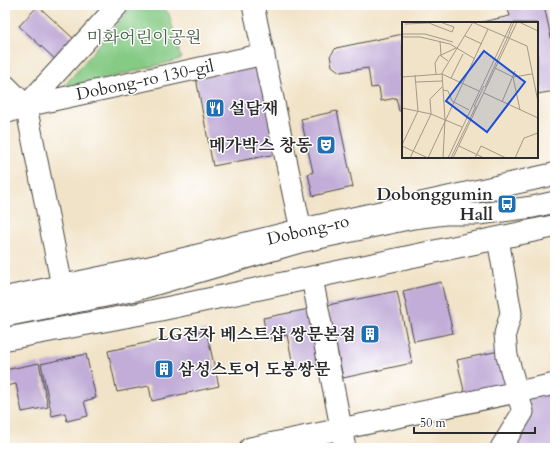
<svg xmlns="http://www.w3.org/2000/svg" width="560" height="453" font-family="Cardo,'Noto Serif KR',serif">
  <style>
    .green { fill: #85ca85; stroke: #587a58 }
    .building { fill: #c2add8 }
    .lines { fill: none; stroke-linecap: round; stroke-linejoin: round }
    .minor-casing { stroke: #494742; stroke-width: 23 }
    .major-casing { stroke: #494742; stroke-width: 24 }
    .minor { stroke: #fff; stroke-width: 21 }
    .major { stroke: #fff; stroke-width: 22 }
    .labels { text-anchor: middle; dominant-baseline: central; stroke-width: 3; stroke-linejoin: round; paint-order: stroke }
    .park-label { font-size: 17px; fill: #4a634a; stroke: #fff }
    .street-label { font-size: 17px; fill: #2b2b2b; stroke: #fff }
    .poi-label { font-size: 17px; font-weight: bold; fill: #2b2b2b; stroke: #fff; text-anchor: end }
    .inset-road { fill: none; stroke: #a29989; stroke-width: 1 }
    .view { fill: #1d4ed8; fill-opacity: 0.15; stroke: #1d4ed8; stroke-width: 2 }
    .inset-edge { fill: none; stroke: #2b2b2b; stroke-width: 2 }
  </style>
  <rect width="100%" height="100%" fill="#fff"/>
  <filter id="ink" filterUnits="userSpaceOnUse"><feTurbulence type="fractalNoise" baseFrequency=".025" numOctaves="2"/><feDisplacementMap in="SourceGraphic" scale="8" xChannelSelector="R" yChannelSelector="G"/><feConvolveMatrix kernelMatrix="1 2 1 2 8 2 1 2 1" color-interpolation-filters="sRGB"/></filter>
  <filter id="wash" filterUnits="userSpaceOnUse"><feTurbulence type="fractalNoise" baseFrequency=".012" numOctaves="4" result="noise"/><feDisplacementMap in="SourceGraphic" scale="16" xChannelSelector="R" yChannelSelector="G"/><feGaussianBlur stdDeviation="0.9" result="paint"/><feColorMatrix in="noise" values="0 0 0 0 0 0 0 0 0 0 0 0 0 0 0 0 0 1.4 0 .05"/><feComposite in="paint" operator="in"/></filter>
  <g filter="url(#wash)">
    <rect width="100%" height="100%" fill="#f1e3c7"/>
    <path class="green" d="M133,5H161L169,14L181,59L60,91Z"/>
    <g id="blocks">
      <path class="building" d="M527,5H544L555,56V91L537,94V23H477L510,16L508,9Z
        M38,6L75,40L56,60L19,26Z
        M403,34V111H399L396,98L381,101L379,87L371,88L368,68L340,72L332,66L330,56L336,48Z
        M258,66L276,154L213,166L196,78Z
        M337,111L353,187L313,196L308,174L313,172L301,119Z
        M441,282L453,333L414,341L403,291Z
        M397,291L412,363L343,378L328,305Z
        M309,309L320,364L294,370L287,335L267,339L263,318Z
        M206,330L219,386L152,401L149,386L117,392L108,351Z
        M499,351L506,381L499,388L465,395L457,360Z
        M86,354L96,398L84,401L88,416L67,421L65,413L52,416L41,364Z
        M39,363L48,407L22,412L16,384L5,386V370Z
        M555,392V448H516L510,441L531,397Z
        M326,443L332,448H304V447Z"/>
    </g>
  </g>
  <g filter="url(#ink)">
    <use href="#blocks" fill-opacity="0" stroke="#494742" stroke-width="1"/>
    <g class="lines">
      <defs>
        <path id="minor" d="M253,5L301,230
          M5,85L26,106
          M26,106L62,286
          M26,106L118,5
          M5,113L26,106L264,54
          M498,239L511,313L505,334L507,356L523,412L501,448
          M312,278L345,448
          M5,316L136,290L300,242L413,218L445,214H479L533,207L555,202
          M250,448L555,384"/>
        <path id="major" d="M5,298L152,267L301,230L555,174
          M5,339L144,313L555,226"/>
      </defs>
      <use href="#minor" class="minor-casing"/>
      <use href="#major" class="major-casing"/>
      <use href="#minor" class="minor"/>
      <use href="#major" class="major"/>
    </g>
  </g>
  <defs>
    <symbol id="restaurant-square" viewBox="-11 -11 22 22"><rect x="-9" y="-9" width="18" height="18" rx="4" fill="#1f6fb2" stroke="#fff"/><path d="M-5-6h1v4h1v-4h1v4h1v-4h1v5L-1.5 .5V6h-2V.5L-5-1ZM5-6V6H3V1.5H1.5Q1.5-4 5-6Z" fill="#fff"/></symbol>
    <symbol id="theatre-square" viewBox="-11 -11 22 22"><rect x="-9" y="-9" width="18" height="18" rx="4" fill="#1f6fb2" stroke="#fff"/><path d="M-5-5.5Q0-4 5-5.5V0Q5 5 0 6Q-5 5-5 0ZM-3.3-2.5H-1v1.5H-3.3ZM1-2.5H3.3v1.5H1ZM-2.8 1Q0 5.5 2.8 1Z" fill="#fff"/></symbol>
    <symbol id="bus-square" viewBox="-11 -11 22 22"><rect x="-9" y="-9" width="18" height="18" rx="4" fill="#1f6fb2" stroke="#fff"/><path d="M-5-6H5V4H4V6H2V4H-2V6H-4V4H-5ZM-3.5-4V0h7V-4ZM-3.5 1.2v1.5H-2V1.2ZM2 1.2v1.5H3.5V1.2Z" fill="#fff"/></symbol>
    <symbol id="building-square" viewBox="-11 -11 22 22"><rect x="-9" y="-9" width="18" height="18" rx="4" fill="#1f6fb2" stroke="#fff"/><path d="M-4-6H4V6H1V3H-1V6H-4ZM-2.5-4.3h1.7v1.8h-1.7ZM.8-4.3h1.7v1.8H.8ZM-2.5-1h1.7V.8h-1.7ZM.8-1h1.7V.8H.8Z" fill="#fff"/></symbol>
  </defs>
  <g fill-rule="evenodd">
    <use href="#restaurant-square" x="204" y="97" width="22" height="22"/>
    <use href="#theatre-square" x="315" y="134" width="22" height="22"/>
    <use href="#bus-square" x="496" y="193" width="22" height="22"/>
    <use href="#building-square" x="359" y="323" width="22" height="22"/>
    <use href="#building-square" x="153" y="358" width="22" height="22"/>
  </g>
  <g class="labels">
    <g class="park-label">
      <text x="144" y="37">미화어린이공원</text>
    </g>
    <g class="street-label">
      <text transform="translate(145 80) rotate(-12)">Dobong-ro 130-gil</text>
      <text transform="translate(308 230) rotate(-13)">Dobong-ro</text>
    </g>
    <g class="poi-label">
      <text x="229" y="108" text-anchor="start">설담재</text>
      <text x="312" y="145">메가박스 창동</text>
      <text x="493" y="194">Dobonggumin<tspan x="493" dy="20">Hall</tspan></text>
      <text x="356" y="334">LG전자 베스트샵 쌍문본점</text>
      <text x="178" y="369" text-anchor="start">삼성스토어 도봉쌍문</text>
    </g>
  </g>
  <g transform="translate(402 22)">
    <rect width="136" height="136" fill="#f1e3c7"/>
    <path class="inset-road" d="M70,0L125,24L136,80M117,0L136,9M3,2L27,1L50,10L52,5L38,0M107,11L112,0M0,12H23L51,20M63,14L80,22M0,15H18L48,22L73,37M38,19L39,34L46,39M93,46L111,55M34,52L33,41L37,34L54,26M0,55L40,52L77,69M111,55L118,88M111,55L130,52M49,56L61,32M14,60L40,59M83,65L108,10M41,68L46,69L50,79L67,88M82,71L136,96M100,80L113,49M72,85L82,64M0,86L29,92L60,105M0,123L16,89L13,53M0,124L26,136M57,124L82,136M8,136L29,92L28,77L40,65M26,136L86,7M41,136L43,98L40,51L71,0M46,136L110,0M49,136L74,84M51,136L115,0M73,136L79,124L104,136M113,136L122,116L136,111"/>
    <path class="view" d="M82,29L123,60L85,110L44,79Z"/>
    <rect width="136" height="136" class="inset-edge"/>
  </g>
  <rect width="560" height="453" fill="none" stroke="#fff" stroke-width="20"/>
  <path d="M414 427v6h121v-6" fill="none" stroke="#2b2b2b" stroke-width="2"/>
  <text x="420" y="427" font-size="12" fill="#2b2b2b" stroke="#ffffff" stroke-width="3" paint-order="stroke">50 m</text>
</svg>
